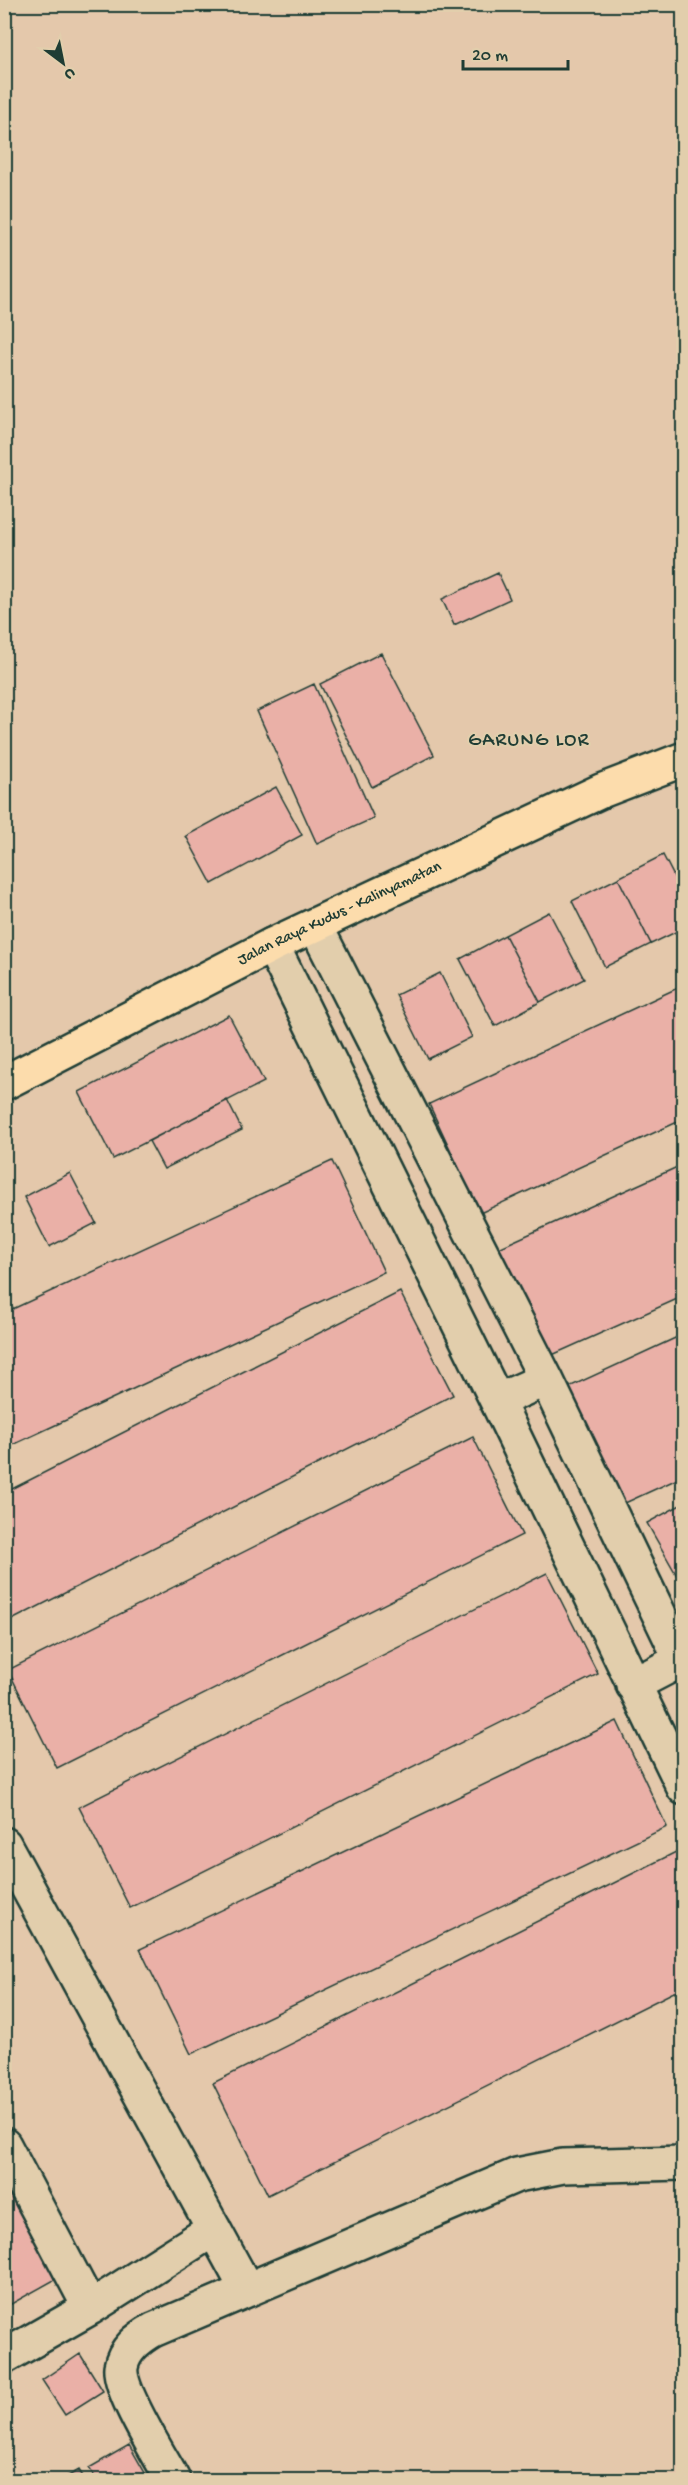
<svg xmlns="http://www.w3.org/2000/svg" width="688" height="2485" font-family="'Gochi Hand',sans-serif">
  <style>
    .building { fill: #eab0a7; stroke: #1f3d34; stroke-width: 1.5 }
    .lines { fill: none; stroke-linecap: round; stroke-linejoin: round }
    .minor-casing { stroke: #1f3d34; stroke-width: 38 }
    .major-casing { stroke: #1f3d34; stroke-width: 38 }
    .minor { stroke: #e2ceac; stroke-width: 33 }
    .major { stroke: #fcdcac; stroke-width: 33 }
    .labels { text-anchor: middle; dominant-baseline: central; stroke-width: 4.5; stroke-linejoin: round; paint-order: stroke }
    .street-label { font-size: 16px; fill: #1f3d34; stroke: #e2ceac }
    .quarter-label { font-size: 20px; letter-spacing: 1.5px; fill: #1f3d34; stroke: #e2ceac }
  </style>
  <rect width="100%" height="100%" fill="#e4c8ab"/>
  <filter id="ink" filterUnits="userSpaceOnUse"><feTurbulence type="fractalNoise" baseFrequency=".0167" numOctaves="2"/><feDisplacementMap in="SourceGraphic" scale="12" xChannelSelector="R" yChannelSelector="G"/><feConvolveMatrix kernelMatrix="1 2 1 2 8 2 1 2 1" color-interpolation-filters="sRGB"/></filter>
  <g filter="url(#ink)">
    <path class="building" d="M498,573L510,599L454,625L442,599Z
      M381,653L434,755L372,787L320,684Z
      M314,684L374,818L317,844L257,711Z
      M276,787L302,835L212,884L186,836Z
      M663,855L684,896V928L651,944L618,878Z
      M618,878L651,944L605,967L572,901Z
      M549,912L584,979L540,1002L505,935Z
      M505,935L540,1002L495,1026L460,959Z
      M440,973L472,1037L428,1059L396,995Z
      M684,985V1119L480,1213L429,1104Z
      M229,1015L264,1082L113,1159L79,1092Z
      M227,1100L242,1130L164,1169L149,1141Z
      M332,1161L384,1272L4,1449V1313Z
      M684,1164V1296L541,1360L492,1251Z
      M70,1173L96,1223L49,1247L24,1197Z
      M400,1292L453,1395L4,1624V1493Z
      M684,1334V1476L612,1509L558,1392Z
      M473,1437L522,1535L57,1768L8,1670Z
      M684,1503V1588L647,1523Z
      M547,1573L598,1674L130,1908L79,1807Z
      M617,1721L667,1827L191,2054L140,1949Z
      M684,1848V1987L268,2195L213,2083Z
      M4,2184L56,2279L4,2308Z
      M80,2354L103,2391L65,2415L42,2380Z
      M129,2445L145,2473L132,2480H97L89,2468Z
      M79,2470L85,2480H61Z"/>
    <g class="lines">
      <defs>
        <path id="minor" d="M315,925L546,1379L684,1666
          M272,945L497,1401L684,1788
          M497,1401L546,1379
          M633,1685L681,1660
          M4,1844L247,2290
          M4,2145L90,2308
          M4,2357L90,2308L214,2229
          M173,2480C161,2458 118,2390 121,2367C124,2349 139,2338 153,2330L517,2175L563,2166L684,2163"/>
        <g id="major">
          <path id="s1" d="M4,1083L272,945L601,791L684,759"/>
        </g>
      </defs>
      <use href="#minor" class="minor-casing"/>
      <use href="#major" class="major-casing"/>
      <use href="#minor" class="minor"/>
      <use href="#major" class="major"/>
    </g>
  </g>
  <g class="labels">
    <g class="street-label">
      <text stroke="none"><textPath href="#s1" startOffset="376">Jalan Raya Kudus - Kalinyamatan</textPath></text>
    </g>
    <g class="quarter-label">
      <text x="529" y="741">GARUNG LOR</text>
    </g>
  </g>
  <rect width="688" height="2485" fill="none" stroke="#e2ceac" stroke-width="24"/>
  <rect x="12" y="12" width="664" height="2461" fill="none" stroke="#1f3d34" stroke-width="2" filter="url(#ink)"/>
  <g transform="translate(63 63) rotate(148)" stroke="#e2ceac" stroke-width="4.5" paint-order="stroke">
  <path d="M0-4.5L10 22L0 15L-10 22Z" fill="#1f3d34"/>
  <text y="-9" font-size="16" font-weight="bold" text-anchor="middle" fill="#1f3d34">U</text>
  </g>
  <path d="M463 60v9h105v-9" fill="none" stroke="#1f3d34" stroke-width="3"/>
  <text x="472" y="60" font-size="18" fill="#1f3d34" stroke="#e2ceac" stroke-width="4.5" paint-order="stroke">20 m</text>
</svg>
